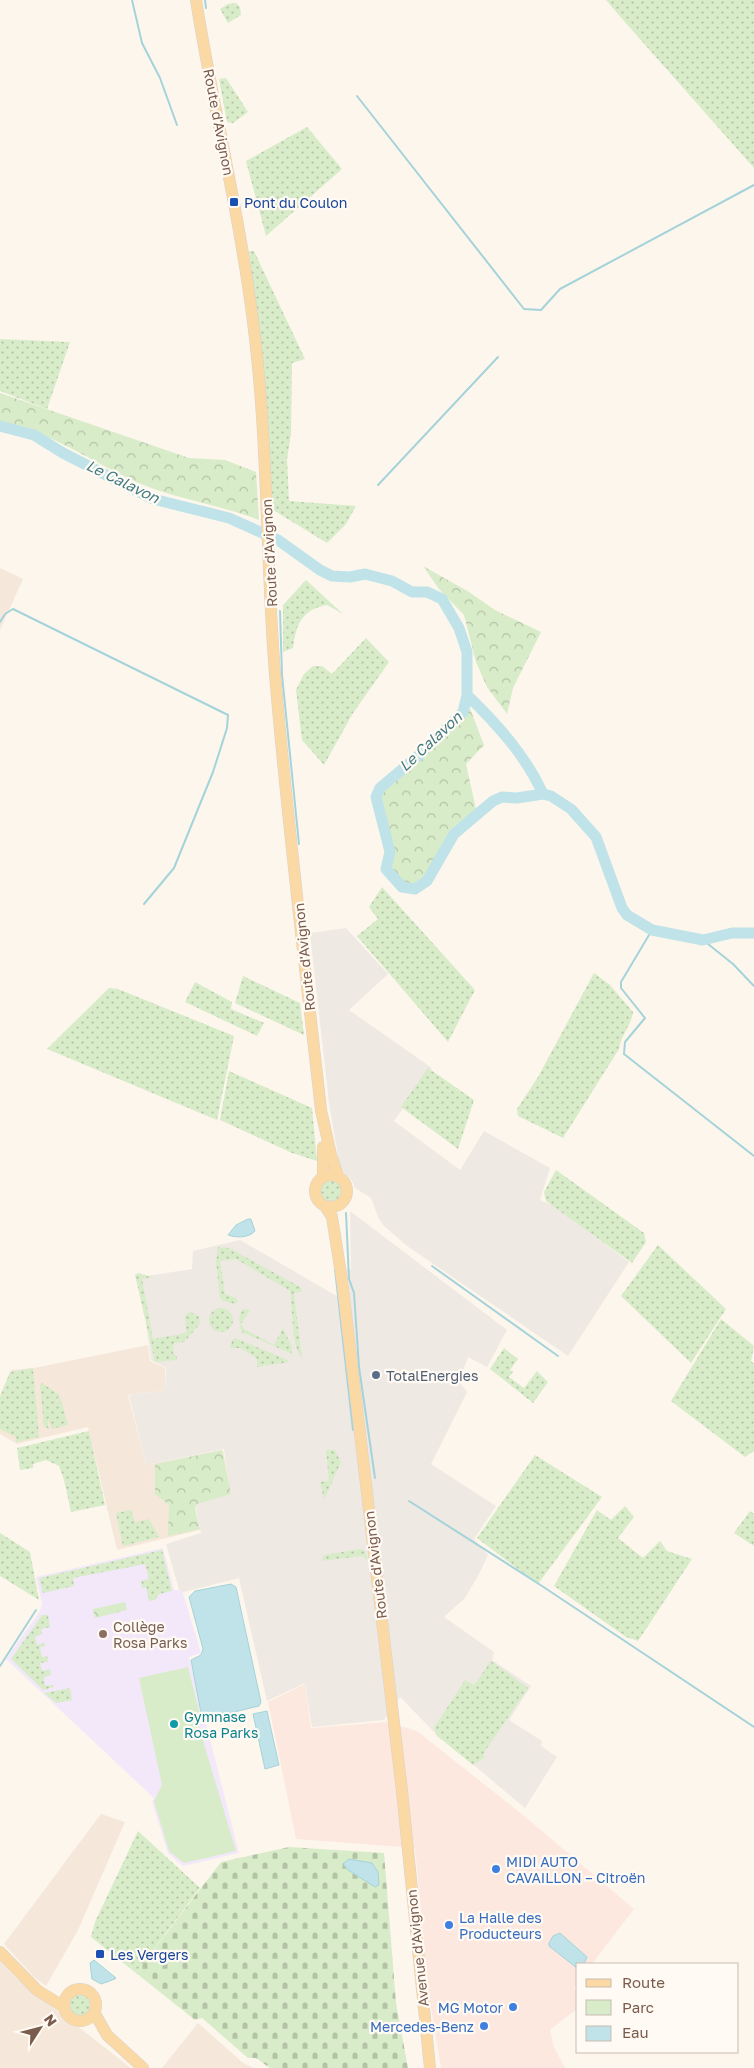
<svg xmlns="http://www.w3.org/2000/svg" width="754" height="2068" font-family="'Golos Text',sans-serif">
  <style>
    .residential { fill: #f5e8da }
    .commercial { fill: #fde8e0 }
    .industrial { fill: #efe9e4 }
    .education { fill: #f3e8fa }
    .green { fill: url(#green-dots) }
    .forest { fill: url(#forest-crowns) }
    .cemetery { fill: url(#cemetery-stones) }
    .pitch { fill: #d8ecc9 }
    .water { fill: #bfe3e8; stroke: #a5d3da }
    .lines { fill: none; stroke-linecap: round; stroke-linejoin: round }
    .stream { stroke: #a5d3da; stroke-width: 2 }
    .river { stroke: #bfe3e8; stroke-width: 11 }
    .major-casing { stroke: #dad1cd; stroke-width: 12 }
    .major { stroke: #fbd9a5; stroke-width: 11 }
    .transit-dot { fill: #1a4fb4; stroke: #fffaf3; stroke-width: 2 }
    .service-dot { fill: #5c6f8a; stroke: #fffaf3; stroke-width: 2 }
    .education-dot { fill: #8d6e63; stroke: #fffaf3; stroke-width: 2 }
    .culture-dot { fill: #0f9aa8; stroke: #fffaf3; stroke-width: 2 }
    .shop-dot { fill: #3f7fe0; stroke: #fffaf3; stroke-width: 2 }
    .labels { text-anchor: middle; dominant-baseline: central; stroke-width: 4.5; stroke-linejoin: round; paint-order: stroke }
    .street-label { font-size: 14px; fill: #7a5c4d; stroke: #fffaf3 }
    .transit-label { font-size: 14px; fill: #164399; stroke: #fffaf3; text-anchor: start }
    .service-label { font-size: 14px; fill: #4e5e75; stroke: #fffaf3; text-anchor: start }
    .education-label { font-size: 14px; fill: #785e54; stroke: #fffaf3; text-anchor: start }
    .culture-label { font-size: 14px; fill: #0d838f; stroke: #fffaf3; text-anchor: start }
    .shop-label { font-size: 14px; fill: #366cbe; stroke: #fffaf3; text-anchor: start }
    .water-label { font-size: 15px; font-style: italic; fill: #437c86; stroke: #fffaf3 }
  </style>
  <defs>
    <pattern id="green-dots" width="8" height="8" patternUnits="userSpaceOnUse" patternTransform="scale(1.25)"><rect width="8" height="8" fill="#d8ecc9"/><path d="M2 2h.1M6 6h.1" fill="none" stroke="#b4c2a5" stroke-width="1.8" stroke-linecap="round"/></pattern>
    <pattern id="forest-crowns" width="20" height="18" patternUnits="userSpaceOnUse" patternTransform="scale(1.25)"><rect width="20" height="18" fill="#d8ecc9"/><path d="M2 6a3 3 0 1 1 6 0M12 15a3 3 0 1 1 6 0" fill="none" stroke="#b4c2a5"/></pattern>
    <pattern id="cemetery-stones" width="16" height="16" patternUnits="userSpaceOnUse" patternTransform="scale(1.25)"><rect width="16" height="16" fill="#d8ecc9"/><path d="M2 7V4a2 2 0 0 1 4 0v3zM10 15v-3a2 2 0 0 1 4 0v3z" fill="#b4c2a5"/></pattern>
  </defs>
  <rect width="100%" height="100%" fill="#fdf6ec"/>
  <path class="residential" d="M0,568L23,579L0,630Z
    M148,1345L150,1361L165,1368V1390L128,1395L146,1465L223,1450L231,1494L197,1505L195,1509L200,1530L117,1550L88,1427L17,1444L0,1434V1396L11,1370L34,1368Z
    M101,1814L125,1822L78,1930L46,1986L35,1978L4,1944Z
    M0,1960L17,1979L131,2068H0Z
    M198,2023L242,2062L253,2068H162Z"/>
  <path class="commercial" d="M305,1684L311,1728L386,1722L417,1731L523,1815L634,1909L592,1964H578V1982L574,1988L578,1994V2008L550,2030L554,2047L565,2068H441L429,1996L415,1848L296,1839L268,1702Z"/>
  <path class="industrial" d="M346,928L388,974L349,1010L432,1068L394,1121L460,1170L484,1131L550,1168L540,1200L556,1207L629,1262L568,1356L407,1246L384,1226L379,1219L371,1198L355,1188L352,1181L340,1168L329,1103L310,933Z
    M350,1211L507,1330L487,1367L468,1357L459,1381L467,1392L431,1464L496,1506L474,1539L488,1555L478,1576L465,1598L444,1617L494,1652L492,1660L531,1686L509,1720L542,1741L541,1746L557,1757L525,1808L433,1731L400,1697L384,1720L312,1727L305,1683L267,1701L239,1578L180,1593L166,1544L201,1533L196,1509L198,1503L230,1494L224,1449L146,1465L129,1395L165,1390L166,1368L151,1360L140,1277L192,1269L193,1251L240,1240L335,1295L350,1299L347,1267L351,1270Z"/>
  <path class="education" d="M163,1548L174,1590H182L201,1653L189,1657L239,1853L183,1866L168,1853L152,1802L154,1798L6,1659L40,1611L42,1603L36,1577Z"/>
  <path class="green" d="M606,0H754V168L624,21Z
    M236,3L240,7L241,15L228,23L220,9L228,4Z
    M226,78L248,112L233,123L227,122L219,79Z
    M307,127L342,169L266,236L246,161Z
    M249,251H254L305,359L292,363L291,434L287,459L289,501L356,506L346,524L327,543L273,510L258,320Z
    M0,339L70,342L47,409L0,391Z
    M306,580L343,614L327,605C301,610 296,625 293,648L283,652V605Z
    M366,638L389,662L353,713L324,765L302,740L296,690L304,674L313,666H322L332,674Z
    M382,887L475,990L448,1042L357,936L378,919L369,907Z
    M594,973L610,985L633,1012C631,1026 621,1035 619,1049L563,1138L518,1116L517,1109L538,1077Z
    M243,976L300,1003L304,1035L235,1003Z
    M195,982L232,1002L231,1009L264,1023L257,1036L185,1002Z
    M109,988L118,989L234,1036L217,1120L47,1049Z
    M428,1068L474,1100L458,1149L401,1107Z
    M229,1071L312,1108L317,1161L292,1153L220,1120Z
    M556,1170L644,1233L646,1242L632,1263L546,1201L544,1192Z
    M318 1191a12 12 0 1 1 24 0a12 12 0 1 1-24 0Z
    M658,1245L726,1309L691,1363L621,1296Z
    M218,1247L229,1248L302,1288L301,1292L294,1293L302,1358C291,1346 293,1309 290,1291L236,1259L220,1261L225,1294L236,1298L238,1302L235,1304L223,1301L220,1298L216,1262Z
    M138,1273L153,1277L142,1279L153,1339L186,1333L185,1315L190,1312L199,1316L200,1324L184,1342L174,1343L173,1353L177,1356V1360L155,1362L135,1275Z
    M209 1320a12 12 0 1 1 24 0a12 12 0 1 1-24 0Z
    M243,1309L250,1310L241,1324L244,1329L274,1345L283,1328L292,1347V1354L242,1332C239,1325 238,1314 243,1309Z
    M721,1319L754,1346L751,1361L754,1364V1451L745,1457L671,1401Z
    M235,1338L288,1360L289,1362L257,1367V1359L241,1348H230L232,1340Z
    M504,1348L518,1359L510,1370L513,1372L509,1377L524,1388L537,1371L548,1382L533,1403L490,1369Z
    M33,1368L39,1437L16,1442V1437L0,1429V1397L10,1372Z
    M42,1383L60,1395L53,1406L60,1397L68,1425L52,1429L48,1419V1427L51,1429L44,1427L40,1385Z
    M89,1431L105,1505L71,1512L64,1480L59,1466L46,1460L33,1464V1468L20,1470L17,1448Z
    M326,1450H335L341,1462L324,1500L320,1482L329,1481Z
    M535,1455L602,1497L538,1584L477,1538Z
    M625,1506L634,1517L618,1538L643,1558L660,1541L667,1551L692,1559L638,1641L626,1637L554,1586L597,1510L611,1520Z
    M131,1510L135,1522L149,1519L159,1537L123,1546L116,1513Z
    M750,1511L754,1514V1546L734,1533Z
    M0,1533L30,1552L39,1600L0,1576Z
    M361,1549L366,1552L367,1560L362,1556L321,1561L324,1555Z
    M162,1550L172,1591L159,1594L155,1600L149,1601L146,1587L142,1588L141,1581L149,1579L145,1564L73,1578L74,1586L43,1593L39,1578Z
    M42,1615H48L50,1627L41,1629L42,1634L35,1637L37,1645L45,1643V1646L40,1647L42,1657L47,1656L48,1662L40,1663L42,1671L50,1669L51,1675L44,1677L45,1686L53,1685L54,1687L43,1690L11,1659Z
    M491,1661L528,1688L483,1754L485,1757L473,1765L436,1735L434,1728L465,1680L474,1685Z
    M70,1688L72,1700L56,1703L44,1693Z
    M138,1831L200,1888L136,1973L91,1937L95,1922Z
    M69 2004a11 11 0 1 1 22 0a11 11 0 1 1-22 0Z"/>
  <path class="forest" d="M0,393L189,458L225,460L256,472L259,520C225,507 190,501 157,490C103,472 57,431 0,423Z
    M423,566L469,592L495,610L541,632L513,688L507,714L487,687L476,662L464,615L439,589Z
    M469,706L484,745L466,764L476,809L451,829L425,879L415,886L404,883L390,868L395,851L380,798C385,781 409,770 422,758C438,744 460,726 469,706Z
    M222,1450L231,1494L197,1504L195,1509L200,1529L168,1536L169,1505L155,1494V1464Z
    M125,1602L127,1610L95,1618L93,1609Z"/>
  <path class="cemetery" d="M289,1847L384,1853L396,2003L408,2068H270L256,2058H248L202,2018L195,2020L136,1973L221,1862Z"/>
  <path class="pitch" d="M188,1667L202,1723L198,1724L236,1851L184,1863L169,1851L154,1801L162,1785L139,1678Z"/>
  <path class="water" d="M248,1219H251L255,1231C249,1238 236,1238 228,1235L236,1225Z
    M231,1584L236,1587L261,1702L259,1706L205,1719L202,1718L191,1660L201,1655L203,1649L189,1597L195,1591Z
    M267,1711L279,1765L265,1769L253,1714Z
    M349,1859L372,1863L378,1872L379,1885L375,1887L348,1870L343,1864Z
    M560,1933L587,1957L584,1964H578V1969L549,1946V1943L553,1936Z
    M94,1960L116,1978L115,1979L101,1984L92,1979L90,1963Z"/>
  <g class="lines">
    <path class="stream" d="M132,0L142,43L160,78L177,125
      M205,0L206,8
      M357,96L524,309L541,310L560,289L754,185
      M378,485L498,357
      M280,611L282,675L299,844
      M0,622L5,614L13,609L228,715L227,728L213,772L174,868L144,904
      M652,930L621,982V988L645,1018L625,1042L624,1054L754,1156
      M703,940L733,964L754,986
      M346,1213L349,1279L354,1293L359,1367L375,1478
      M432,1266L558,1356
      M335,1269L353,1430
      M409,1501L542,1586L754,1727
      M0,1666L36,1610"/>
    <path class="river" d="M0,426L34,435L63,453L153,499L229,518L278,540L320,570L332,576L350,577L365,574L392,581L412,592H427L442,599L459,628L467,652V695L463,712L418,756L380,788L376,797L390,852L386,869L402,887L415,889L427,881L454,834L493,801L502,797L517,798L543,794L551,796L571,809L596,837L622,908L627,915L652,930L703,940L732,933H754
      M467,695C497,724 526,756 543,794"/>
    <defs>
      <path id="major" d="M196,0C214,113 242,224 255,338C268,449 266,562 275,674C287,820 305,965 321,1110L331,1155L338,1176
        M323,1147V1177
        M315 1191a16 16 0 1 1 32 0a16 16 0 1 1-32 0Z
        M325,1206L332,1217L342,1280L402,1791L430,2068
        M0,1952L37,1990L64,2007
        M64 2005a16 16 0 1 1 32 0a16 16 0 1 1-32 0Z
        M94,2012L107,2035L143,2068"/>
    </defs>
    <use href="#major" class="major-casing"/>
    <use href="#major" class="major"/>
  </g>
  <g class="transit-dot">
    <rect x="229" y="197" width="10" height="10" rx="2.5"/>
    <rect x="95" y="1949" width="10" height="10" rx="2.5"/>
  </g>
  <circle class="service-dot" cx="376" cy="1375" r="5"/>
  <circle class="education-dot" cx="103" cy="1634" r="5"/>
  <circle class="culture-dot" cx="174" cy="1724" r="5"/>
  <g class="shop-dot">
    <circle cx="496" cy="1869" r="5"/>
    <circle cx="449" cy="1925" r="5"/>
    <circle cx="513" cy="2007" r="5"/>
    <circle cx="484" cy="2026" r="5"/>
  </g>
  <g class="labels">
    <g class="street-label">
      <text transform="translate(219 122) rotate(79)">Route d'Avignon</text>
      <text transform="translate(269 553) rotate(-93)">Route d'Avignon</text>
      <text transform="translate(304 957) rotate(-96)">Route d'Avignon</text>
      <text transform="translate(375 1565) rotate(-97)">Route d'Avignon</text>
      <text transform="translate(417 1948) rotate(-96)">Avenue d'Avignon</text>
    </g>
    <g class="transit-label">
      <text x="244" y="202">Pont du Coulon</text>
      <text x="110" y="1954">Les Vergers</text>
    </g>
    <g class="service-label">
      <text x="386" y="1375">TotalEnergies</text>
    </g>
    <g class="education-label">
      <text x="113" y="1626">Collège<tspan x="113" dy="16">Rosa Parks</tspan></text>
    </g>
    <g class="culture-label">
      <text x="184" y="1716">Gymnase<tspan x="184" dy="16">Rosa Parks</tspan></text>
    </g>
    <g class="shop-label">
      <text x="506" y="1861">MIDI AUTO<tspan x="506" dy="16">CAVAILLON – Citroën</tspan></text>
      <text x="459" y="1917">La Halle des<tspan x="459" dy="16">Producteurs</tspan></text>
      <text x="503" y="2007" text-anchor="end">MG Motor</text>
      <text x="474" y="2026" text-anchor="end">Mercedes-Benz</text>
    </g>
    <g class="water-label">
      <text transform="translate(123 481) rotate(26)">Le Calavon</text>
      <text transform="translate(430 741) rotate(-43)">Le Calavon</text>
    </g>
  </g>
  <rect x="576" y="1963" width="162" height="90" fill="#fffaf3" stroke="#cabbb1"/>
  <rect x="586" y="1979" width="25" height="8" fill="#fbd9a5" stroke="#cabbb1"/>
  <text x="622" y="1988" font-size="15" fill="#7a5c4d">Route</text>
  <rect x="586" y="2000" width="25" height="15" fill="#d8ecc9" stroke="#cabbb1"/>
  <text x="622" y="2013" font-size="15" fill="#7a5c4d">Parc</text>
  <rect x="586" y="2026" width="25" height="15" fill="#bfe3e8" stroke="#cabbb1"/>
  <text x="622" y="2038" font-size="15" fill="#7a5c4d">Eau</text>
  <g transform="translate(40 2028) rotate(54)" stroke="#fffaf3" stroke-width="4" paint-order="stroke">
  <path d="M0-4L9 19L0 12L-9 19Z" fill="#7a5c4d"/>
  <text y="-8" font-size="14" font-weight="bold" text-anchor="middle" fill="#7a5c4d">N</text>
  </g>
</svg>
